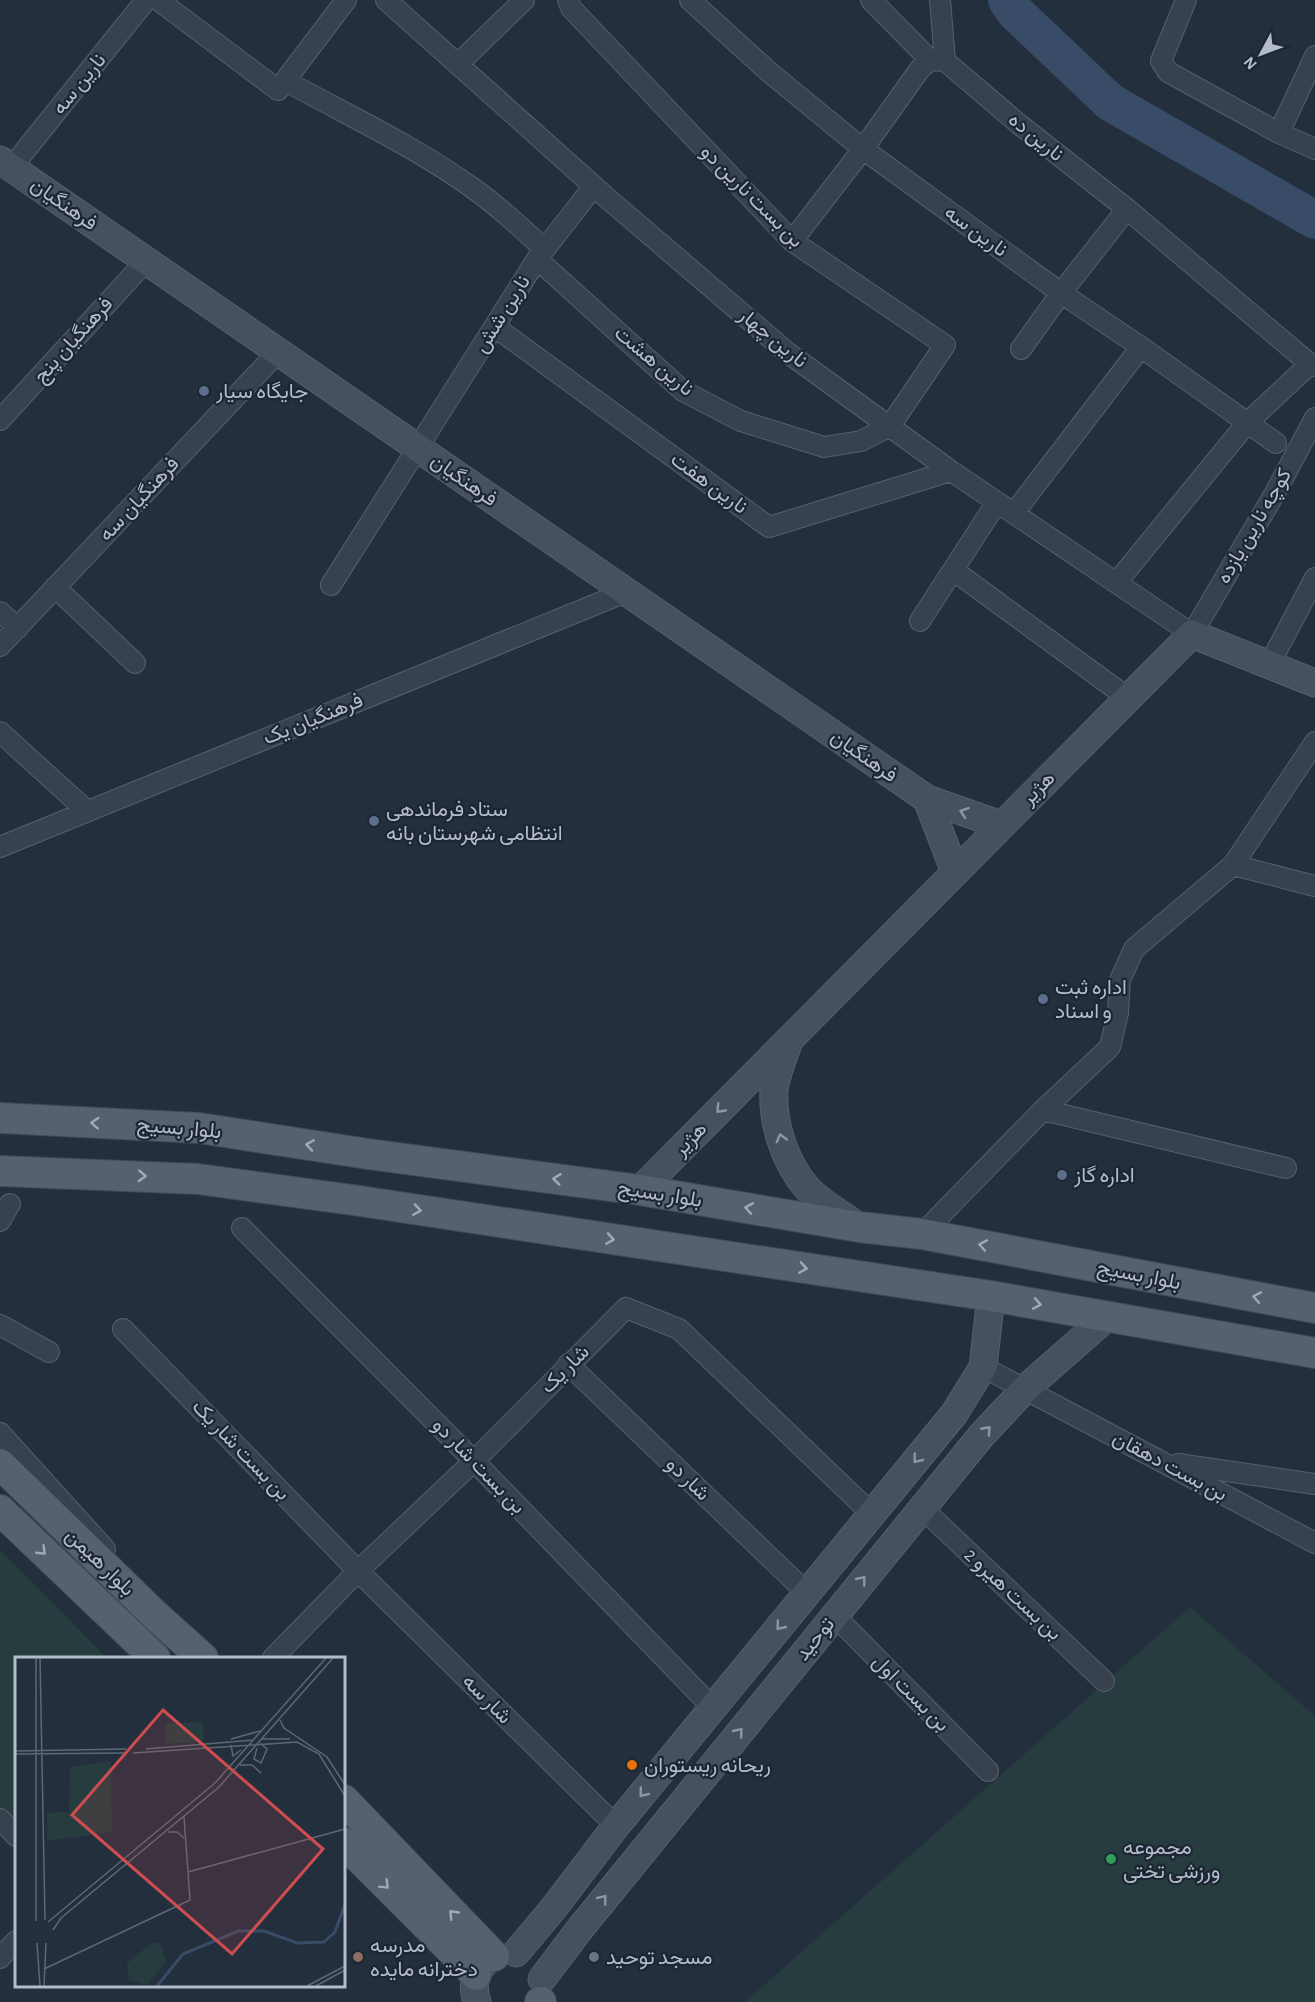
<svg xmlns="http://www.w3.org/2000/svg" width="1315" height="2002" font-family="'Alegreya Sans',Vazirmatn,sans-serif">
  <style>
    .green { fill: #263c3f }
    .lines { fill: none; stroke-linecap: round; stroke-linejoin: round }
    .river { stroke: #394c67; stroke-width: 38 }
    .street-casing { stroke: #565f6c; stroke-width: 22 }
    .secondary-casing { stroke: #565f6c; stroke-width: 29 }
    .primary-casing { stroke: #414a57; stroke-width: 32 }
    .street { stroke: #38414e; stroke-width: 20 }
    .secondary { stroke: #465061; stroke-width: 27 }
    .primary { stroke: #56606e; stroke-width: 30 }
    .oneway { stroke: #8e96a5 }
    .oneway2 { stroke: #a1aab7 }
    .service-dot { fill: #5c6f8a; stroke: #1d2633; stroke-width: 2 }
    .food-dot { fill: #e8710a; stroke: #1d2633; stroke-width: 2 }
    .leisure-dot { fill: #2e9e5b; stroke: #1d2633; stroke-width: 2 }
    .education-dot { fill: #8d6e63; stroke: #1d2633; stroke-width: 2 }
    .worship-dot { fill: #6b7280; stroke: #1d2633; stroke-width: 2 }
    .labels { text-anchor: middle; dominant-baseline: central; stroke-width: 4.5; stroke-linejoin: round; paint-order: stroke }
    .street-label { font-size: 21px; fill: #b4bcc9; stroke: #1d2633 }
    .poi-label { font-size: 21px; fill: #b4bcc9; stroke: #1d2633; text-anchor: start }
    .inset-river { fill: none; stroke: #394c67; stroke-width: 3 }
    .inset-road { fill: none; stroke: #5e6776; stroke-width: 1.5 }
    .view { fill: #ce4d50; fill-opacity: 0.15; stroke: #ce4d50; stroke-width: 3 }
    .inset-edge { fill: none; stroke: #b4bcc9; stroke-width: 3 }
  </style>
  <rect width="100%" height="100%" fill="#242f3e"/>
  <path class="green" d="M0,1550L107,1658H16V1828L0,1811Z
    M1190,1607L1315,1716V2002H745Z"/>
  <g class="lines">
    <path class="river" d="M1007,0L1015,12L1110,102L1315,220"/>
    <defs>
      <path id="street" d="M158,0L278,90L346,0
        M386,0L607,198L788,353L951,471L1192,634L1275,493L1315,418
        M690,0L769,72L863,149L1061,293L1141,347L1276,443
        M871,0L930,60
        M940,0L945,61
        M1186,0L1161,61L1168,72L1279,133L1315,149
        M458,64L524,0
        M286,81C349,116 416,147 474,189C499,207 522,228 544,249
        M1279,133L1315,56
        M11,168L146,0
        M792,241L863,149L920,69L930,60L945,61L1020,125L1127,209L1310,364L1315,366
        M537,259L683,391L741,421L824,447L861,441L890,426L945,345L792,241L571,8L568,0
        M495,327L769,527L951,471
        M1021,349L1061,293L1127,209
        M0,420L146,261
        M1014,513L1141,347
        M953,570L1128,698
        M1117,582L1247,423L1310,364
        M331,585L537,259L594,186
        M55,587L135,663
        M0,612L18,628
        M920,621L997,502
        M0,646L278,352
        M1269,665L1315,578
        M0,732L87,811
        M0,847L626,592
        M1233,865L1315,886
        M1043,1110L1286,1168
        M0,1221L10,1204
        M242,1228L474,1461L713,1708
        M922,1234L1043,1110L1110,1047L1118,1013L1120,980L1134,949L1233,865L1315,742
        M0,1325L49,1352
        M123,1329L358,1571L616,1826
        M568,1364L807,1593
        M983,1367L1315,1543
        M0,1433L105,1549
        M1178,1464L1315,1484
        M922,1508L1104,1681
        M834,1615L988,1771
        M273,1658L358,1571L474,1461L626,1308L679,1329L872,1514
        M0,1819L16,1836
        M0,1958L16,1941"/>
      <path id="secondary" d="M0,160L927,799L1001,825
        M927,799L955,872
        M789,1041C784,1056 776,1074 774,1090C772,1123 785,1163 807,1188C819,1202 843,1215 859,1227
        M640,1190L1192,634L1315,683
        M516,1953L553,1909L616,1826L954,1414L983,1367L991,1296
        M542,1979L579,1930L981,1436L1025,1389L1107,1317
        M477,2002C471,1984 475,1969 490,1958"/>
      <path id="primary" d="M0,1118L199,1128L368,1154L640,1190L859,1227L922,1234L1315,1308
        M0,1171L198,1179L360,1201L991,1296L1315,1353
        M0,1464L155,1615L203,1658
        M0,1510L155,1658
        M344,1800L494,1956
        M344,1843L476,1975
        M540,2002H541"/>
    </defs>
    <use href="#street" class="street-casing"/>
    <use href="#secondary" class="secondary-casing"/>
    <use href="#primary" class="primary-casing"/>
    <use href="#street" class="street"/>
    <use href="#secondary" class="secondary"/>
    <use href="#primary" class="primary"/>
  </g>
  <defs><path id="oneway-chevron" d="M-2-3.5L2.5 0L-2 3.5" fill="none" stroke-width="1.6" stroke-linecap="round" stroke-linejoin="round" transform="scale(1.5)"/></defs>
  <g class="oneway">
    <use href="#oneway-chevron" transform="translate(964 812) rotate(-161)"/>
    <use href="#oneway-chevron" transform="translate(720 1109) rotate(134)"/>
    <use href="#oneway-chevron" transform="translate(781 1138) rotate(-105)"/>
    <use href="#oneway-chevron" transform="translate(987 1430) rotate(-48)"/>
    <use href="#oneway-chevron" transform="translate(917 1459) rotate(129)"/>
    <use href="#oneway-chevron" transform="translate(862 1580) rotate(-51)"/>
    <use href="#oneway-chevron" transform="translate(780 1626) rotate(129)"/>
    <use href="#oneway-chevron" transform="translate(739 1732) rotate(-51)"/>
    <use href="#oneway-chevron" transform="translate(643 1793) rotate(129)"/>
    <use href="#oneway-chevron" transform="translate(603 1899) rotate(-51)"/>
  </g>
  <g class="oneway2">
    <use href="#oneway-chevron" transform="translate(95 1123) rotate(-177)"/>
    <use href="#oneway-chevron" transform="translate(310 1145) rotate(-171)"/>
    <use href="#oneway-chevron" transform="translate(142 1176) rotate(3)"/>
    <use href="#oneway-chevron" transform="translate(557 1179) rotate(-173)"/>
    <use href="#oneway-chevron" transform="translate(749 1208) rotate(-170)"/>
    <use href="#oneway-chevron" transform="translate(417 1210) rotate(9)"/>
    <use href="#oneway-chevron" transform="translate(610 1239) rotate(9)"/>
    <use href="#oneway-chevron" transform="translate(983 1245) rotate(-169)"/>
    <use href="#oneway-chevron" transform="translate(803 1268) rotate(9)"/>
    <use href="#oneway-chevron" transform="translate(1257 1297) rotate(-169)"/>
    <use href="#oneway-chevron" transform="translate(1037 1304) rotate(10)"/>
    <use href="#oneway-chevron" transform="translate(42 1551) rotate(44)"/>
    <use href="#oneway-chevron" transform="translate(385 1885) rotate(45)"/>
    <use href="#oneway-chevron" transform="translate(453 1914) rotate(-134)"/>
  </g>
  <g class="service-dot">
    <circle cx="204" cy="391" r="6"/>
    <circle cx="374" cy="821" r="6"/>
    <circle cx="1043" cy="999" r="6"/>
    <circle cx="1062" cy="1175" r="6"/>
  </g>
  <circle class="food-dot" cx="632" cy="1765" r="6"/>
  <circle class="leisure-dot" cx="1111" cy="1859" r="6"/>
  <circle class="education-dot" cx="358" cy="1957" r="6"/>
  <circle class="worship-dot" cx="594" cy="1957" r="6"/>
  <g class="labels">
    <g class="street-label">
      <text transform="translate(79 84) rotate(-51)">نارین سه</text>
      <text transform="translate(1036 137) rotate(39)">نارین ده</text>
      <text transform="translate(752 196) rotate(45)">بن بست نارین دو</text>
      <text transform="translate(64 204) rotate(35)">فرهنگیان</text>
      <text transform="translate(976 231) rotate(36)">نارین سه</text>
      <text transform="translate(502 314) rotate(-58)">نارین شش</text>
      <text transform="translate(773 338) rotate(39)">نارین چهار</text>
      <text transform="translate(73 340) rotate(-48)">فرهنگیان پنج</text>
      <text transform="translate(654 361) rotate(40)">نارین هشت</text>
      <text transform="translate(464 480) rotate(35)">فرهنگیان</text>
      <text transform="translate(709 483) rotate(36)">نارین هفت</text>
      <text transform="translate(139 499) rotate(-47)">فرهنگیان سه</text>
      <text transform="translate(1254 526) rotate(-60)">کوچه نارین یازده</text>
      <text transform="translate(313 719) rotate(-22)">فرهنگیان یک</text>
      <text transform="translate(864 756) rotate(35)">فرهنگیان</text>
      <text transform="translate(1038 788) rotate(-45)">هژیر</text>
      <text transform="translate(179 1128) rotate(5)">بلوار بسیج</text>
      <text transform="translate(690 1139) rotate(-46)">هژیر</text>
      <text transform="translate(660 1194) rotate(9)">بلوار بسیج</text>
      <text transform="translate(1139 1275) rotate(11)">بلوار بسیج</text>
      <text transform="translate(565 1369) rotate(-45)">شار یک</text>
      <text transform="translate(241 1450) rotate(46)">بن بست شار یک</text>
      <text transform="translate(479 1466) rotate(46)">بن بست شار دو</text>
      <text transform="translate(1170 1466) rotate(28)">بن بست دهقان</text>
      <text transform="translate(688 1479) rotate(44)">شار دو</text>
      <text transform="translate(100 1562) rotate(44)">بلوار هیمن</text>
      <text transform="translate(1013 1594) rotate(43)">بن بست هیرو 2</text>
      <text transform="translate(815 1639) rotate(-51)">توحید</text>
      <text transform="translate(911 1693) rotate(45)">بن بست اول</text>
      <text transform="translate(487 1699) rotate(45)">شار سه</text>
    </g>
    <g class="poi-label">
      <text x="216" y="391">جایگاه سیار</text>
      <text x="386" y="809">ستاد فرماندهی<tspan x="386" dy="24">انتظامی شهرستان بانه</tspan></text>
      <text x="1055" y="987">اداره ثبت<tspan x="1055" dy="24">و اسناد</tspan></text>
      <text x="1074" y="1175">اداره گاز</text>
      <text x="644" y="1765">ریحانە ریستوران</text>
      <text x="1123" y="1847">مجموعه<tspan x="1123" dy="24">ورزشی تختی</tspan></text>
      <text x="370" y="1945">مدرسه<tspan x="370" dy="24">دخترانه مایده</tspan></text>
      <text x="606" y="1957">مسجد توحید</text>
    </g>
  </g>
  <g transform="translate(15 1657)">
    <rect width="330" height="330" fill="#242f3e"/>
    <path d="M187,65L189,84L151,87L150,67ZM96,104L97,175L32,184V156L54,155L55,110ZM137,286H145L151,304L132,328L114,323L112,306Z" fill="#263c3f"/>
    <path class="inset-river" d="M142,329L168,297L223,274H249L282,286L309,285L320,275L330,247"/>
    <path class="inset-road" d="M21,1V264M25,1L30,263M265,63L269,71L312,100L330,128M216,82L245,74M247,82H275M216,88L218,99L226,93M242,91L239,102L246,106L252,92L245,86M131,92L239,83M0,94L111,92M118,96L282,85L304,97L330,139M0,97L111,96M225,108H237L246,116M153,175H162L169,181M173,215L330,172M33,265L200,126L311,1M38,273L46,261L204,130L318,1M22,286L25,329M29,312L175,243L169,160M29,329L31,286M292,329L330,309M301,329L330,313"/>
    <path class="view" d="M148,53L308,192L217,297L57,158Z"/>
    <rect width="330" height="330" class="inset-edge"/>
  </g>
  <g transform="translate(1261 54) rotate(229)" stroke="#1d2633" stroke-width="4.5" paint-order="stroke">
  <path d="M0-4.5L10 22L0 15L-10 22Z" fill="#b4bcc9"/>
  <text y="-9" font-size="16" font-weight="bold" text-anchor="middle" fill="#b4bcc9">N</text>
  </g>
</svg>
